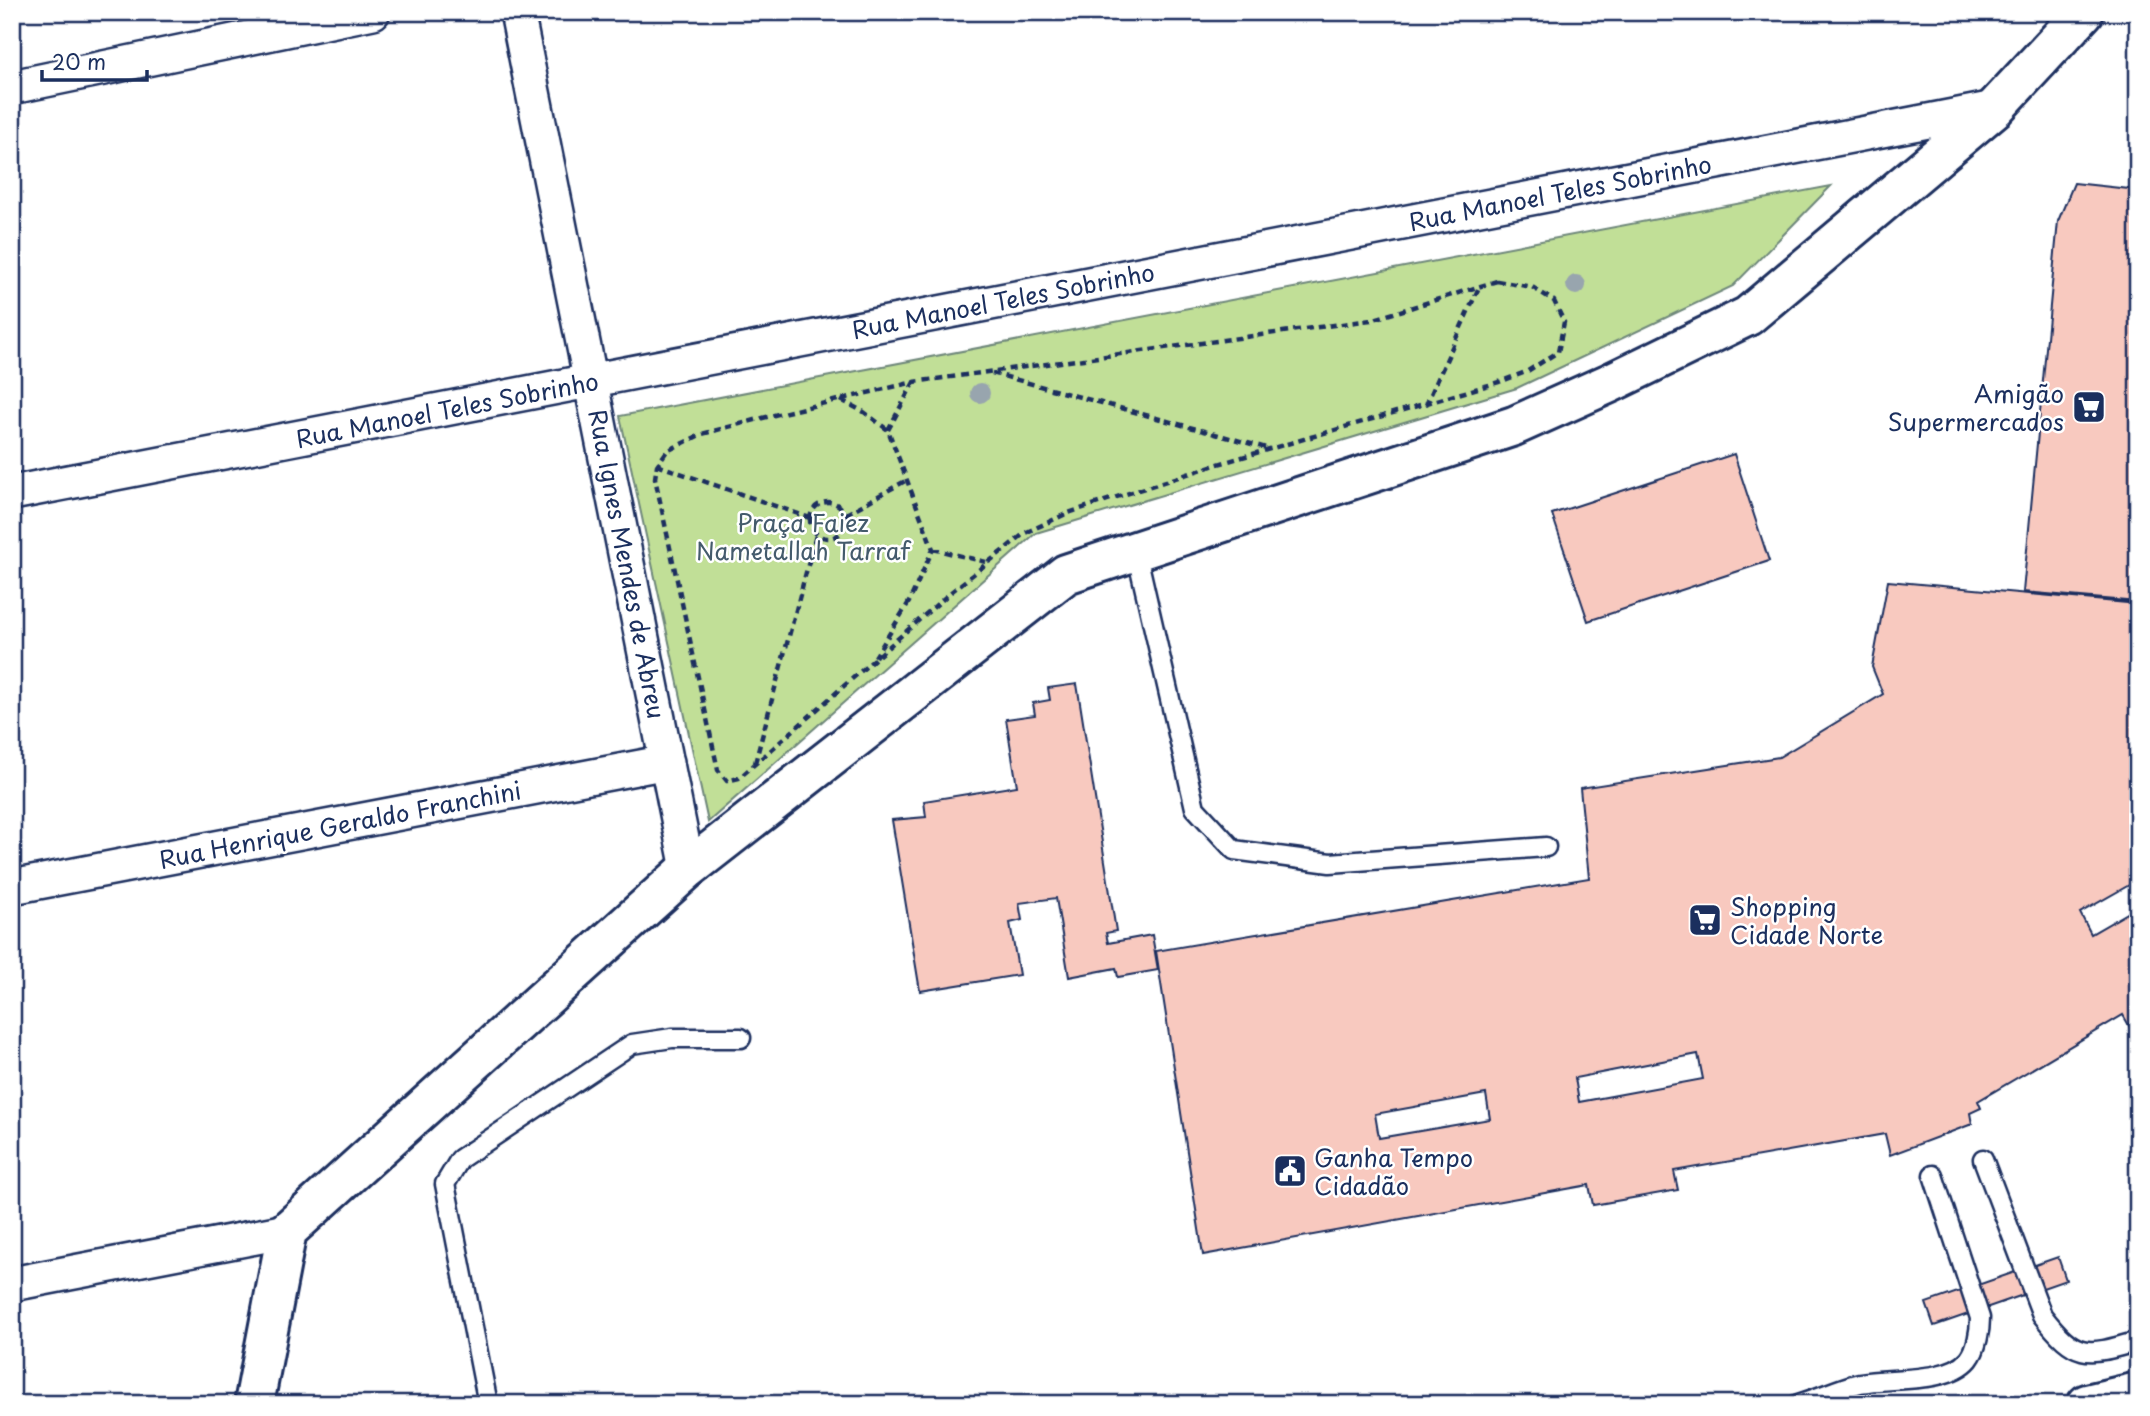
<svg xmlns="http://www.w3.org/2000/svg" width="2150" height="1416" font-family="'Playpen Sans',sans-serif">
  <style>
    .green { fill: #c1df97; stroke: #6e877a; stroke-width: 2 }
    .building { fill: #f8c9bf; stroke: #1b2f5e; stroke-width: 2; fill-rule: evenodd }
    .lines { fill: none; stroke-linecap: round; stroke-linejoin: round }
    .service-casing { stroke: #1b2f5e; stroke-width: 23 }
    .minor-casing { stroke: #1b2f5e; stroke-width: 38 }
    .tertiary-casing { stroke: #1b2f5e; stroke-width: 44 }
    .primary-casing { stroke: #1b2f5e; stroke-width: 44 }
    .path { stroke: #1b2f5e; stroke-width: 4.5; stroke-dasharray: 7 5; stroke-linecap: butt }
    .service { stroke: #fff; stroke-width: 18 }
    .minor { stroke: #fff; stroke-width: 33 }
    .tertiary { stroke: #fff; stroke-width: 38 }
    .primary { stroke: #fff; stroke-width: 38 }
    .tree { fill: #98a5ae }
    .labels { text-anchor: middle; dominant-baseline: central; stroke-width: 5; stroke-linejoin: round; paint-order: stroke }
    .street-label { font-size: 24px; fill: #1b2f5e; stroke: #fff }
    .poi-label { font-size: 24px; fill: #1b2f5e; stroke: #fff; text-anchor: start }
    .park-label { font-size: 24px; fill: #445b6c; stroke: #fff }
  </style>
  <rect width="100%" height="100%" fill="#fff"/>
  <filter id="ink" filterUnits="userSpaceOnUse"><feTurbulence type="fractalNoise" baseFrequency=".0143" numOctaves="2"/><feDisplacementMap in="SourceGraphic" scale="14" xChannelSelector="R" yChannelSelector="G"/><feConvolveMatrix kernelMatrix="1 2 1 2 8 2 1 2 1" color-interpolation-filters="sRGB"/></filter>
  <g filter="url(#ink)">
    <path class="green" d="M1831,186L1733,286L1517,388L1036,533L708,822L620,416Z"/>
    <path class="building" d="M2074,183L2138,190V602L2023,592L2058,221Z
      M1734,454L1769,561L1588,621L1552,514Z
      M1888,581L2138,604V880L2080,913L2091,934L2138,907V1025L2131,1029L2123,1015L1978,1101L1981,1108L1970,1113L1972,1124L1890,1155L1885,1134L1674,1171L1678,1190L1593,1205L1589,1185L1203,1255L1156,951L1589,878L1580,788L1779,757L1883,694L1872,667ZM1698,1054L1703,1079L1579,1102L1575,1078ZM1486,1094L1490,1119L1379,1138L1375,1114Z
      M1077,684L1116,931L1106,933L1108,943L1152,935L1158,970L1118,977L1116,968L1069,977L1056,898L1019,903L1022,920L1010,923L1019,975L920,991L892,820L926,817L924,801L1017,786L1006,719L1035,715L1033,703L1050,700L1048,688Z
      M2058,1257L2066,1280L1934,1326L1926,1303Z"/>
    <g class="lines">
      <defs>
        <path id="service" d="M1136,551L1195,808L1234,850L1330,863L1546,847
          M1983,1159L2042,1315C2077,1360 2086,1356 2138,1341
          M488,1404L445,1184L460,1159L632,1044L672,1038H741
          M1798,1404C1819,1398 1839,1388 1860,1383C1889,1377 1948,1384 1969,1359C1977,1349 1980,1330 1980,1318L1933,1175"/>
        <path id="minor" d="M517,12L688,869
          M12,87L373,12
          M12,493L1995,108
          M12,887L667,762
          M12,1284L287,1231"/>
        <path id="tertiary" d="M254,1404L287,1231L688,869L1066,574L1514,426L1610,383L1748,316L1995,108L2084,12"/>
        <path id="primary" d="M2087,1404L2138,1392"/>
      </defs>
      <use href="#service" class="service-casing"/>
      <use href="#minor" class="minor-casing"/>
      <use href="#tertiary" class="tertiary-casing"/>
      <use href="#primary" class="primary-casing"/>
      <path class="path" d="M1497,281L1532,287L1554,301L1564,322L1558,352L1526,372L1499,382L1215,465L1068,513L1025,533L951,592L739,778L727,781L718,770L655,478L657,465L667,451L702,434L778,414L914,382L1371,320Z
        M992,373L1270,449
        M841,400L864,412L888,430L933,549L909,602L875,657
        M1426,405L1480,285
        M888,430L914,382
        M657,465L810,518
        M810 520a18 18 0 1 1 36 0a18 18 0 1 1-36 0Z
        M846,514L907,480
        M933,549L986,562
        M755,763L816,535"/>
      <use href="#service" class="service"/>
      <use href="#minor" class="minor"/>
      <use href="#tertiary" class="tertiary"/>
      <use href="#primary" class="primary"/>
    </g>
    <g class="tree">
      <circle cx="1576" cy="285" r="10"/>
      <circle cx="980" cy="393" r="10"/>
    </g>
  </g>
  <defs>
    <symbol id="supermarket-square" viewBox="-11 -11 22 22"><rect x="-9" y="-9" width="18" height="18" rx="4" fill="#1b2f5e" stroke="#fff"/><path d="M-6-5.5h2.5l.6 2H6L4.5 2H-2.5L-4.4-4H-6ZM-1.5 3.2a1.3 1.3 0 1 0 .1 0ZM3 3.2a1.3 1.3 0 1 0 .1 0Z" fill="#fff"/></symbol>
    <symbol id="civic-square" viewBox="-11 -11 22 22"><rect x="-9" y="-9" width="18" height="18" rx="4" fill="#1b2f5e" stroke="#fff"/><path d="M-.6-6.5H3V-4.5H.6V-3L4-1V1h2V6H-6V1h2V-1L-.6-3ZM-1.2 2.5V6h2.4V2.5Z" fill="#fff"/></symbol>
  </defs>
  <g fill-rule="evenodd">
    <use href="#supermarket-square" x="2070" y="388" width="38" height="38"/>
    <use href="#supermarket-square" x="1686" y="901" width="38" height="38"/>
    <use href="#civic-square" x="1271" y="1152" width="38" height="38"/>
  </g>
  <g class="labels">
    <g class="street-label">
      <text transform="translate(1560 192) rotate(-11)">Rua Manoel Teles Sobrinho</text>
      <text transform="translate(1003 300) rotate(-11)">Rua Manoel Teles Sobrinho</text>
      <text transform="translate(447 409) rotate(-11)">Rua Manoel Teles Sobrinho</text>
      <text transform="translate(628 564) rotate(79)">Rua Ignes Mendes de Abreu</text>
      <text transform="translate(340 824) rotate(-11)">Rua Henrique Geraldo Franchini</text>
    </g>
    <g class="poi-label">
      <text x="2064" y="393" text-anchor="end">Amigão<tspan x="2064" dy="28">Supermercados</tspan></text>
      <text x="1730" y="906">Shopping<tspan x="1730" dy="28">Cidade Norte</tspan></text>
      <text x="1314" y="1157">Ganha Tempo<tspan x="1314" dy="28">Cidadão</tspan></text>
    </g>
    <g class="park-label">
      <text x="803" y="522">Praça Faiez<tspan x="803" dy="28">Nametallah Tarraf</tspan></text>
    </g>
  </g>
  <rect width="2150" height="1416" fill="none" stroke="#fff" stroke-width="42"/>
  <rect x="21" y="21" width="2108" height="1374" fill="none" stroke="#1b2f5e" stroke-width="2.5" filter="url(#ink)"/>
  <path d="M42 70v10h105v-10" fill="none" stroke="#1b2f5e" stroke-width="3.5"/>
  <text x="52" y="70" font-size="21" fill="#1b2f5e" stroke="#ffffff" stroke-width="5" paint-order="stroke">20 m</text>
</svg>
